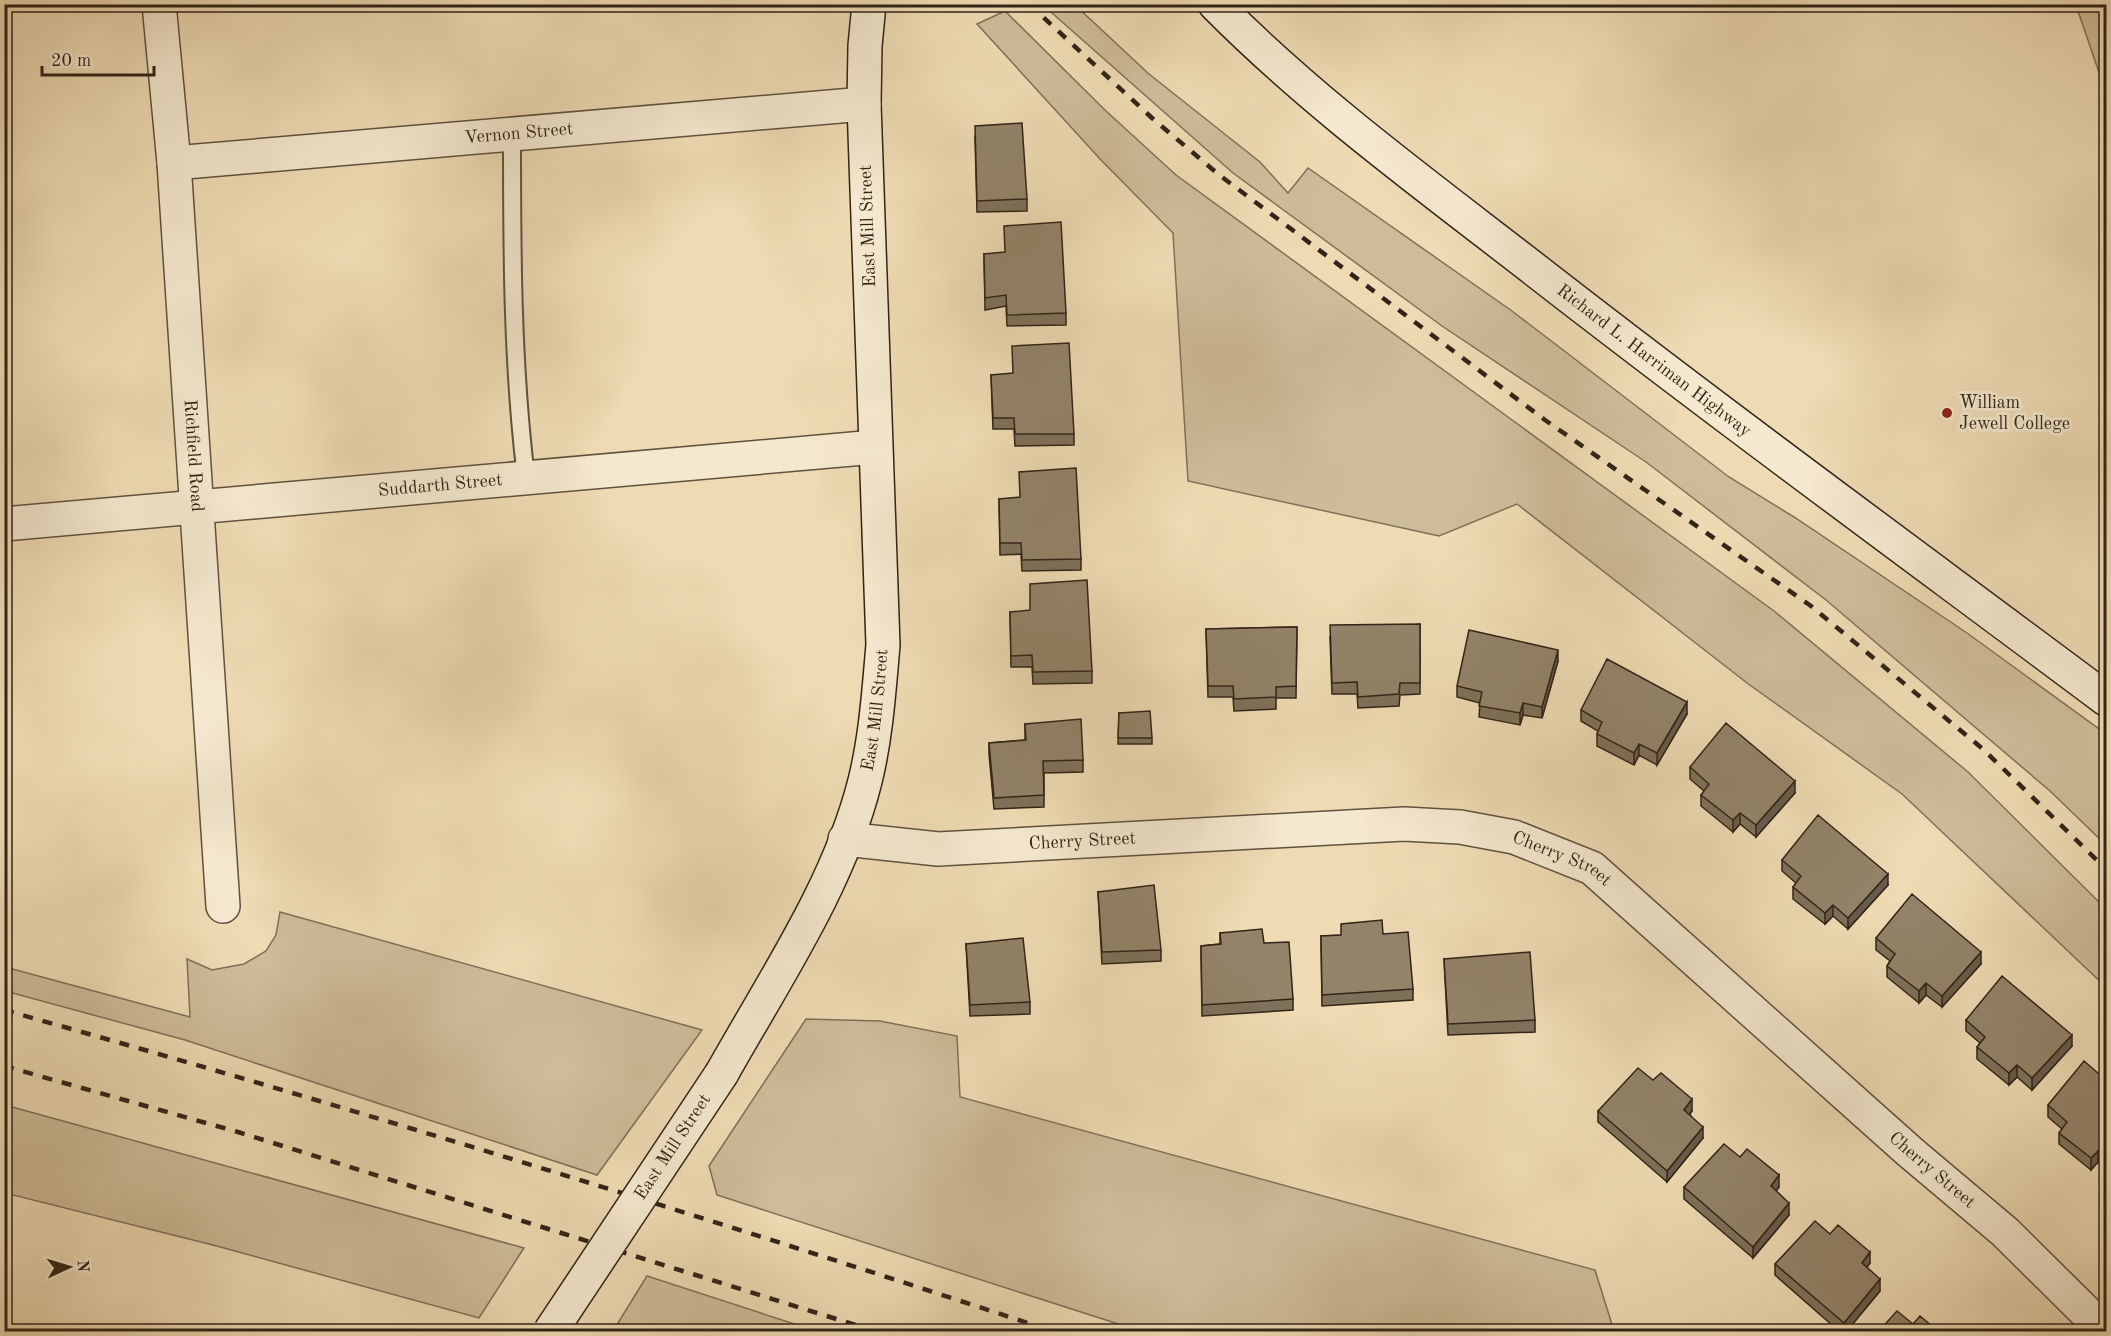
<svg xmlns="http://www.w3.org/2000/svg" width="2111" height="1336" font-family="'Old Standard TT',serif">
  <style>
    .green { fill: #cebc99; stroke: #807058; stroke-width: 1.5 }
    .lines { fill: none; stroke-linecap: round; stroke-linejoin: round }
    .lane-casing { stroke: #60523f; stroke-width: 20 }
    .street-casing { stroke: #60523f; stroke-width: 36 }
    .secondary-casing { stroke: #312418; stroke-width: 36 }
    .lane { stroke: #f4e8ce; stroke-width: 16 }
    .street { stroke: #f4e8ce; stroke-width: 33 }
    .secondary { stroke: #f4e8ce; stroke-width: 33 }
    .rail { stroke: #312418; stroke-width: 4.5; stroke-dasharray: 10 10; stroke-linecap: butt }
    .secondary-bridge-casing { stroke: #312418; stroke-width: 36; stroke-linecap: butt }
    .secondary-bridge { stroke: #f4e8ce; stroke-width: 33 }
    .wall { fill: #7e715a; stroke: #312418; stroke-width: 1.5 }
    .shaded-wall { fill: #675c4a; stroke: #312418; stroke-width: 1.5 }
    .building { fill: #938369; stroke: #312418; stroke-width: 1.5 }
    .poi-dot { fill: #8f2418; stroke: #f4e8ce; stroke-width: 2 }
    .labels { text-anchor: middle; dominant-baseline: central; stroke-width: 6; stroke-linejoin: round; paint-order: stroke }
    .street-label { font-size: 18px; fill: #312418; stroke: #f4e8ce }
    .poi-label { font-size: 18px; fill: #312418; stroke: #f4e8ce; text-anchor: start }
  </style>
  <rect width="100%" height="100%" fill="#eedbb3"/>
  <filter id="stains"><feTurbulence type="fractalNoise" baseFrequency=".00333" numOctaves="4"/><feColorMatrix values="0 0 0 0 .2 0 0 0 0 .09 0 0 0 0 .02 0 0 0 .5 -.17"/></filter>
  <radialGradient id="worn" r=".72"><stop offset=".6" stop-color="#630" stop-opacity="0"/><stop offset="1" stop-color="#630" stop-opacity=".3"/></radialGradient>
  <path class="green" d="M1043,5H1075L1149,74L1260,162L1288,193L1308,168L1512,311L1729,477L1794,517L1967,633L2106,734V845L2050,791L1826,600L1646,462L1442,326L1233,173Z
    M2076,5H2106V93Z
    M1005,11L1106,111L1176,175L1774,611L1968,772L2106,909V987L1902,794L1747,683L1517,504L1439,536L1188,481L1173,233L1101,160L977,24Z
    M280,912L702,1030L597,1175L185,1040L5,991V967L190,1017L187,959L212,970L244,964L266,951L276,935Z
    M806,1019L880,1021L957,1036L960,1097L1595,1270L1614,1331H1140L717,1195L709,1166Z
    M4,1105H5L524,1248L479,1318L213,1245L5,1193Z
    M647,1276L816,1331H613Z"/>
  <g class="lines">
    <defs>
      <path id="lane" d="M512,134C512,249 512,363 526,477"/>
      <g id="street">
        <path id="s1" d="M159,4L174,163L223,906"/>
        <path id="s2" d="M174,163L864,104"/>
        <path id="s3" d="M4,524L875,447"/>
        <path id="s4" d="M845,839L938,849L1404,824L1460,827L1514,837L1592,868L1910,1152L2005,1232L2106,1332"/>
      </g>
      <g id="secondary">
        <path id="s5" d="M1215,4C1310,100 1419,180 1525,262C1716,411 1912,554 2106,699"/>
        <path id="s6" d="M722,1073C774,980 839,885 865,781C876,737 879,690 883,645L864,104L865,46L869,4"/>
      </g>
    </defs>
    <use href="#lane" class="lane-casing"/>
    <use href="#street" class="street-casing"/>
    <use href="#secondary" class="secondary-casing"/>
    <use href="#lane" class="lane"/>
    <use href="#street" class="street"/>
    <use href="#secondary" class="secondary"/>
    <path class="rail" d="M1029,4L1152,118L1218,174L1545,420L1811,606L1984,750L2106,869
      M4,1010C357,1109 707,1217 1055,1332
      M4,1066L238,1132L878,1332"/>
    <defs>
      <g id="secondary-bridge">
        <path id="s7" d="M550,1332L722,1073"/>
      </g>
    </defs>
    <use href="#secondary-bridge" class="secondary-bridge-casing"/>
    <use href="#secondary-bridge" class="secondary-bridge"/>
  </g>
  <path class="wall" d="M975,137L1027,199V211L977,212Z
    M984,254L1066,313V325L1007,326L1006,306L985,310Z
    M991,375L1074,434V445L1015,446L1014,429H993Z
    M999,499L1081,559V570L1022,571L1021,554L1000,555Z
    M1010,612L1092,671V683L1033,684L1032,667H1011Z
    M1420,624V694L1400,695L1399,706L1358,708L1357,694H1332L1330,637Z
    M1297,627L1296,698H1276V709L1234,711L1233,697H1208L1206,629Z
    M1558,661L1542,718L1523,715L1520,725L1479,717L1480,703L1457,697V686Z
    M1581,710L1687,714L1657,765L1639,755L1634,765L1597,746V734L1598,731L1581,721Z
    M1119,713L1152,738V744H1118Z
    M1025,724L1083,760V772L1044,773V807L994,809L989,754V743L1025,740Z
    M1690,767L1795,793L1756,837L1740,824L1733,832L1701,806V795L1704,791L1690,779Z
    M1782,860L1888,885L1848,929L1833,916L1825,924L1793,899V887L1796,883L1782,871Z
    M1098,892L1161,950V961L1102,964Z
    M1220,933L1264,943L1293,999V1010L1202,1016L1201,946L1220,944Z
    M1383,934L1413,989V1000L1322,1006L1321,936Z
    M1876,938L1981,964L1942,1007L1926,995L1919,1003L1887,977V966L1890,961L1876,950Z
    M966,944L1030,1002V1014L970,1016Z
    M1444,959L1535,1020V1032L1448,1035Z
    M1966,1020L2072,1046L2032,1090L2017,1077L2009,1085L1977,1059V1047L1980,1043L1966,1031Z
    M1653,1080L1692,1111L1690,1114L1703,1138L1667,1182L1598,1122V1111Z
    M2106,1080V1168L2098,1162L2091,1170L2059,1144V1133L2062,1129L2048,1117V1105Z
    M1740,1157L1779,1187L1776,1191L1789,1215L1753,1258L1684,1199V1187Z
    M1830,1234L1870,1263L1867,1267L1880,1291L1846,1332H1840L1775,1275V1264Z"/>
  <path class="shaded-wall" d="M1558,650V661L1542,718V707Z
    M1687,702V714L1657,765V753Z
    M1523,703V715L1520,725V713Z
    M1639,744V755L1634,765V753Z
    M1795,781V793L1756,837V825Z
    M1740,813V824L1733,832V820Z
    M1888,874V885L1848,929V918Z
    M1833,905V916L1825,924V913Z
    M1981,952V964L1942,1007V996Z
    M1926,983V995L1919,1003V991Z
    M2072,1035V1046L2032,1090V1078Z
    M2017,1065V1077L2009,1085V1073Z
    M1692,1099V1111L1684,1121V1110Z
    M1703,1127V1138L1667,1182V1171Z
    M2098,1151V1162L2091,1170V1158Z
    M1779,1175V1187L1771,1198V1186Z
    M1789,1203V1215L1753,1258V1247Z
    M1870,1252V1263L1862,1274V1263Z
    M1880,1279V1291L1846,1332H1844V1323Z"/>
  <path class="building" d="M1022,123L1027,199L977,201L975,126Z
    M1061,222L1066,313L1007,315L1006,295L985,298L984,254L1005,252L1004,226Z
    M1069,343L1074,434H1015L1014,418H993L991,375L1013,373L1012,346Z
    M1076,468L1081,559L1022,560L1021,543H1000L999,499L1020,497L1019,472Z
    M1087,580L1092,671L1033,672L1032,655L1011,656L1010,612L1030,610V584Z
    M1420,624V683H1400L1399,694L1358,697L1357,682L1332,683L1330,625Z
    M1297,627L1296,686L1276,687V697L1234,699L1233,686H1208L1206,629Z
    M1469,630L1558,650L1542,707L1523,703L1520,713L1479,706L1482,692L1457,686Z
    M1607,659L1687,702L1657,753L1639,744L1634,753L1597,734L1602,722L1581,710Z
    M1150,711L1152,738H1118L1119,713Z
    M1081,719L1083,760L1043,761L1044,795L994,798L989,743L1026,740L1025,724Z
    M1726,723L1795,781L1756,825L1740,813L1733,820L1701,795L1709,784L1690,767Z
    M1818,815L1888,874L1848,918L1833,905L1825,913L1793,887L1801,876L1782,860Z
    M1154,885L1161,950L1102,952L1098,892Z
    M1912,894L1981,952L1942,996L1926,983L1919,991L1887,966L1895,954L1876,938Z
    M1382,920L1383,934L1408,932L1413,989L1322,995L1321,936L1341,935V924Z
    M1262,929L1264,943L1289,942L1293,999L1202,1005L1201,946L1221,944L1220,933Z
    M1023,938L1030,1002L970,1005L966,944Z
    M1530,952L1535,1020L1448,1024L1444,959Z
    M2002,976L2072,1035L2032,1078L2017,1065L2009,1073L1977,1047L1985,1037L1966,1020Z
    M2084,1061L2106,1080V1157L2098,1151L2091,1158L2059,1133L2067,1122L2048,1105Z
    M1638,1068L1653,1080L1661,1073L1692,1099L1684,1110L1703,1127L1667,1171L1598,1111Z
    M1724,1144L1740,1157L1747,1149L1779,1175L1771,1186L1789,1203L1753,1247L1684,1187Z
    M1815,1221L1830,1234L1838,1225L1870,1252L1862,1263L1880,1279L1844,1323L1775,1264Z
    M1897,1311L1913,1324L1920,1316L1939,1332H1878Z"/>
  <circle class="poi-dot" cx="1947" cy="413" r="6"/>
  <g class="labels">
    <g class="street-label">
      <text stroke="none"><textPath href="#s2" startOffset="346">Vernon Street</textPath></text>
      <text transform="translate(868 226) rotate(-92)">East Mill Street</text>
      <text stroke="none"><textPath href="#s5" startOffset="566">Richard L. Harriman Highway</textPath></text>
      <text stroke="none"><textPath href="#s1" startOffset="453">Richfield Road</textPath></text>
      <text stroke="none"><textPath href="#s3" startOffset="438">Suddarth Street</textPath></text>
      <text stroke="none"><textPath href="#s6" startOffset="398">East Mill Street</textPath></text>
      <text stroke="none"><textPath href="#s4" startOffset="238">Cherry Street</textPath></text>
      <text stroke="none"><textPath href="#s4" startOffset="724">Cherry Street</textPath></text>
      <text stroke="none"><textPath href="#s7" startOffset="222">East Mill Street</textPath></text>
      <text stroke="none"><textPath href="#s4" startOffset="1210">Cherry Street</textPath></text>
    </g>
    <g class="poi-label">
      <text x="1959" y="403">William<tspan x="1959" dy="21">Jewell College</tspan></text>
    </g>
  </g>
  <rect width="2111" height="1336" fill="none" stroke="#eedbb3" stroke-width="24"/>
  <rect x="6" y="6" width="2099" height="1324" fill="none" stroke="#312418" stroke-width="3"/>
  <rect x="12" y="12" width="2087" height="1312" fill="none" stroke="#312418" stroke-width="1.5"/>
  <g transform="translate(69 1267) rotate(86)" stroke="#f4e8ce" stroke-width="4.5" paint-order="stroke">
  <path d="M0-4.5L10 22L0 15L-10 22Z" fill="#312418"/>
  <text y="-9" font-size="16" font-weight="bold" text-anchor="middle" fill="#312418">N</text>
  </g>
  <path d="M42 66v9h112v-9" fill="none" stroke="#312418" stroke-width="3"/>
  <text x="51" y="66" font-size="18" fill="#312418" stroke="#f4e8ce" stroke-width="4.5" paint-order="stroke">20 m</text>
  <rect width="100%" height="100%" filter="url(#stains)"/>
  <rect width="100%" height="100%" fill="url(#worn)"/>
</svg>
